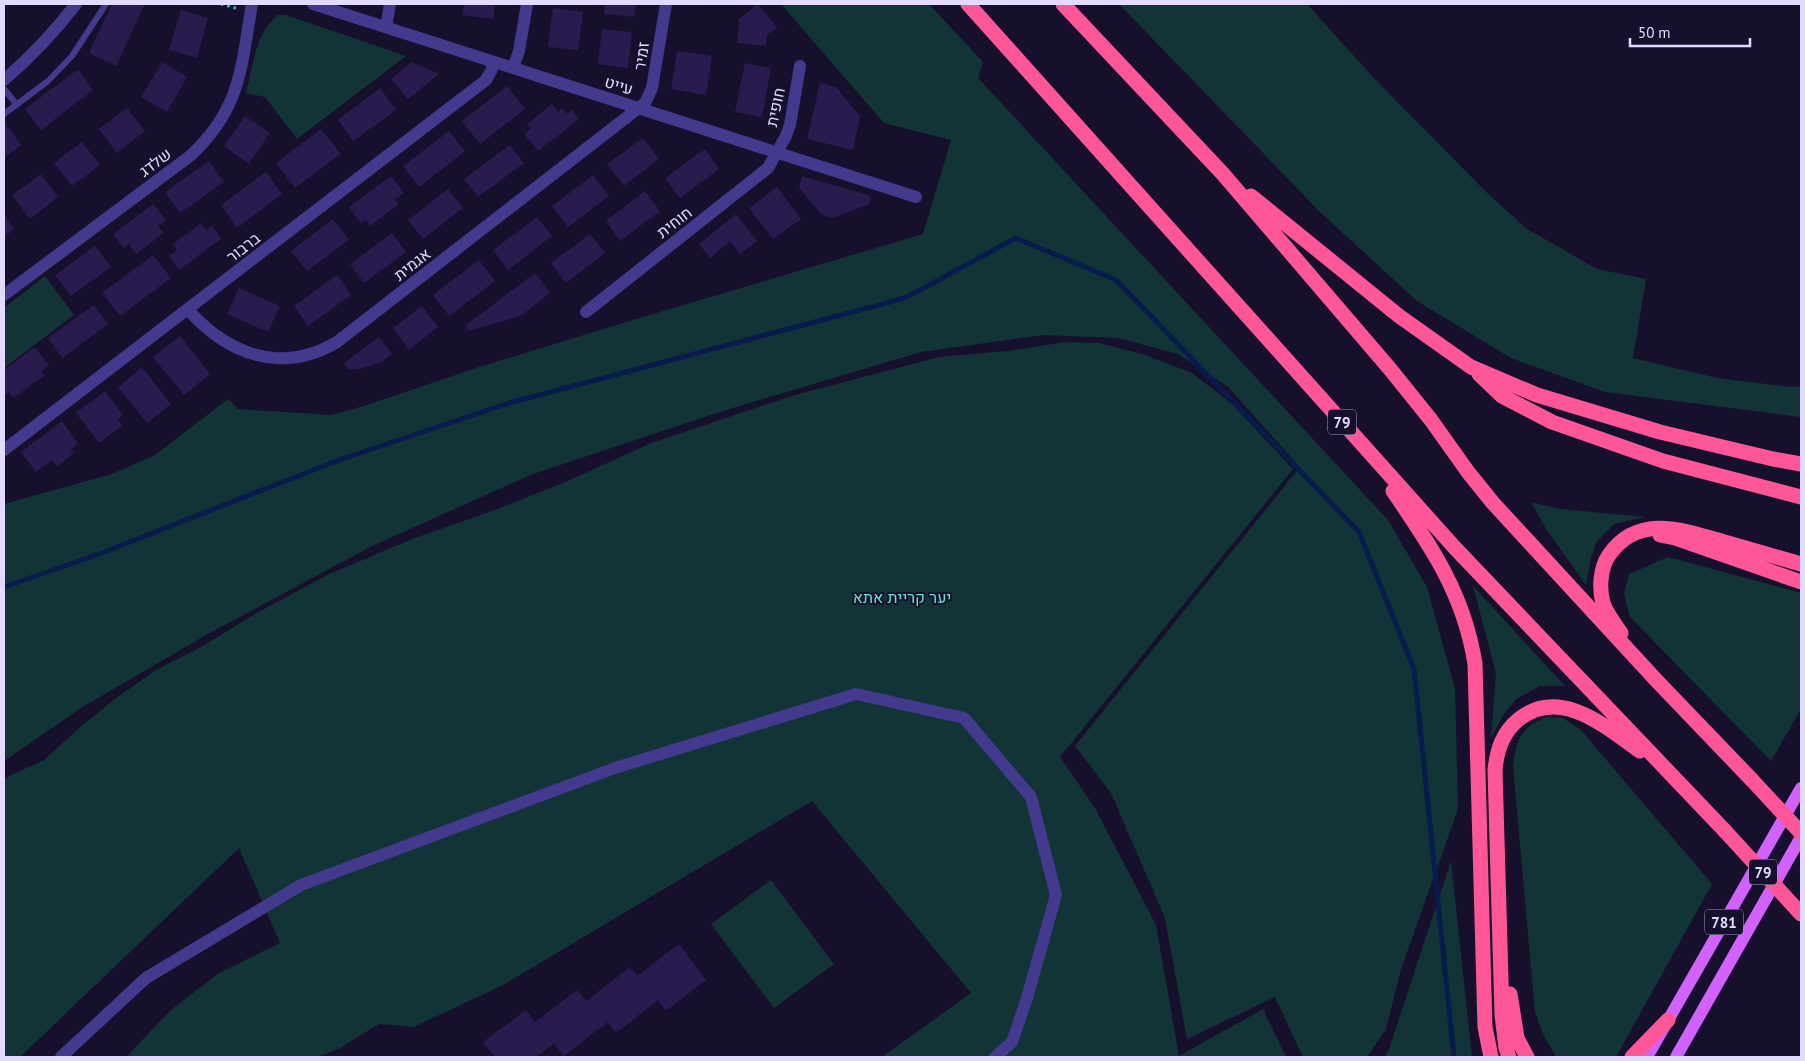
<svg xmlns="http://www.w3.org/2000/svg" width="1805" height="1061" font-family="'PT Sans',Heebo,sans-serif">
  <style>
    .green { fill: #123436 }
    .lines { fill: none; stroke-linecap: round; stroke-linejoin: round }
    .stream { stroke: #081b4c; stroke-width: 5 }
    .building { fill: #291b4e }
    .path { stroke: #2abfc3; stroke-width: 3; stroke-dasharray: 2.5 4; stroke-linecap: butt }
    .lane { stroke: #43398d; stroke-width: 6 }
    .street { stroke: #43398d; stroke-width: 12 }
    .primary { stroke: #d262ff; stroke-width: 12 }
    .highway { stroke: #ff5698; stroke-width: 15 }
    .highway-bridge { stroke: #ff5698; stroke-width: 15 }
    .labels { text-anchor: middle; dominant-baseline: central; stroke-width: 4; stroke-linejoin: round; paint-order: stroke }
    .shield { fill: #17102c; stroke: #a59ec0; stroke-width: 1 }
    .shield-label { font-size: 15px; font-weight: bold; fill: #e2dbff }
    .street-label { font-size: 16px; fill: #e2dbff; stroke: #17102c }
    .park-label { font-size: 16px; fill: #5fe6d0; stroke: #17102c }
  </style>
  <rect width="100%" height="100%" fill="#17102c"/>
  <path class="green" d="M781,4H929L983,62L978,78L1388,520L1427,587L1455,689L1458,809L1401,969L1386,1029L1367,1057H1303L1275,997L1187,1039L1165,918L1111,793L1075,746L1300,467L1228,387L1178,354L1118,338L1043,335L921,352L726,410L533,474L372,546L206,635L81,708L4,761V504L112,474L155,455L228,399L238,409L331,415L364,406L476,368L616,325L923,234L951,140L884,123Z
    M1119,4H1307L1371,75L1485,191L1527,229L1597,269L1646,279L1633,358L1717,378L1791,387L1801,386V417L1605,392L1511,358L1417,301L1320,212Z
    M278,15H286L406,56L297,139L265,97L246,93C253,66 255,33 278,15Z
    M45,276L74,315L4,368V308Z
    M1066,342L1099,343L1142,354L1192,373L1232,404L1293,469L1060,757L1095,808L1156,925L1179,1056L1263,1009L1286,1057H882L971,993L812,801L503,985L414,1027L379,1024L338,1049L317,1057H126L171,1010L219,973L280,943L239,848L20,1057H4V780L11,775L44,760L77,730L112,701L156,670L201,647L257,613L327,575L412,539L495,510L568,481L651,443L795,395L939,357L1007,351Z
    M1531,502L1560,509L1645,517L1614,524L1597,541L1591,557L1586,585L1546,529Z
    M1668,557L1801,593V709L1771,761L1630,617L1624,593L1629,574Z
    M1473,586L1565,686H1540L1516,699L1504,714L1491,738L1496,673Z
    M1547,717L1563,718L1580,729L1712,884L1616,1057H1556L1543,1034L1535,1012L1513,766C1517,739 1520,727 1547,717Z
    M1451,861L1472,1057H1385L1389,1049Z
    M771,880L834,964L774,1008L711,924Z"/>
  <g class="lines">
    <path class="stream" d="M4,587L99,554L339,460L509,403L905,298L1016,238L1116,280L1359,532L1414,669L1454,1057"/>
  </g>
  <path class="building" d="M112,4H145L116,66L89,53Z
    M464,4H495L493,19L462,15Z
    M605,4H636L634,17L604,14Z
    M758,4L777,27L767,35L766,46L737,43L739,19Z
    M553,8L583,12L578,50L548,47Z
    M181,10L208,18L197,58L169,50Z
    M602,29L632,32L628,68L598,64Z
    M677,51L712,56L706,95L671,89Z
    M162,62L187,77L167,112L141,97Z
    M412,62L439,74L408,99L391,79Z
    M745,63L771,68L762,117L735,112Z
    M78,69L93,90L41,130L25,109Z
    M820,83L836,87L860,116L853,150L807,139Z
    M507,86L525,109L480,144L462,121Z
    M380,88L396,110L353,141L338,120Z
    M552,104L558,112L562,108L567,114L572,110L579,119L538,151L524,134L531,129L527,124Z
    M127,108L145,131L117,153L99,129Z
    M245,116L270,133L249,164L224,146Z
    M4,121L21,145L4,158Z
    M321,129L341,154L295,188L276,163Z
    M449,131L465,151L419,187L403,166Z
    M643,138L659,159L624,186L607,164Z
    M82,142L100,165L72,186L54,163Z
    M510,145L524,163L478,197L464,179Z
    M705,149L719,169L680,198L665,178Z
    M209,161L224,182L180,213L165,192Z
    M266,172L282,194L237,228L221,205Z
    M41,174L58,197L30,219L12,195Z
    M593,175L609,196L568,227L552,206Z
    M391,176L404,193L395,200L399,204L370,226L366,220L361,223L349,207Z
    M802,176L871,196L869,204L833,218L821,214L799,188Z
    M777,187L801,219L773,239L749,208Z
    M448,189L463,208L423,239L408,220Z
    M645,191L660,211L620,241L606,221Z
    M153,204L166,220L158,226L164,233L136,254L129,244L124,248L113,234Z
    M4,214L14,229L4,237Z
    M736,214L757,241L740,254L730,241L710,258L699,244Z
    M537,217L552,236L508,270L493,250Z
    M333,219L349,240L307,271L291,251Z
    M201,223L206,230L212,226L221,239L179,270L169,256L177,250L173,244Z
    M392,233L406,252L364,283L350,264Z
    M590,234L605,253L566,283L551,263Z
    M95,246L111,267L71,296L55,275Z
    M153,255L171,278L120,316L102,293Z
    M479,260L495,281L449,316L433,295Z
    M535,273L550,293L520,316L469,331L466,325Z
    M337,275L351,295L308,326L294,306Z
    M239,288L280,306L268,332L227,314Z
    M94,305L108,324L62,358L48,338Z
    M422,306L438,327L409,350L393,328Z
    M180,336L210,374L184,395L153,357Z
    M379,337L392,354L382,362L360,369H348L344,363Z
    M35,347L49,366L41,371L44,376L13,398L9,392L4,395V370Z
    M142,367L171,404L147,423L118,387Z
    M105,391L123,415L118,419L122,426L99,443L76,413Z
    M62,421L78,443L71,449L74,453L57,466L52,460L36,472L21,452Z
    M679,944L706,980L666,1011L658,1000L616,1033L608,1022L564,1056L554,1043L536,1057H495L483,1042L526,1010L535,1022L577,990L586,1001L630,967L637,976Z"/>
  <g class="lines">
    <path class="path" d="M221,4L239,9"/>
    <path class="lane" d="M4,89L17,105
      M4,114L48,81L72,56L106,4"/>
    <path class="street" d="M313,4L916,197
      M386,27L390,4
      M513,68L519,51L527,4
      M4,80C33,55 53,34 76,4
      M4,295L190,156C241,109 241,68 252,4
      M188,310C197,319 206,329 217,336C255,363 297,366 337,342L645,103L652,88L666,4
      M586,312L768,168L786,136L790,125L800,66
      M4,450L486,80L491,71L494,62
      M61,1057L146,978L301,885L615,768L856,694L964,718L1031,797L1056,895L1027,998L1012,1042L995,1057"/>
    <path class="primary" d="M1647,1057L1801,788
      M1676,1057L1801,837"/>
    <path class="highway" d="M968,4L1455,548L1725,831
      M1063,4L1223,174L1390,369L1431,420L1468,472L1493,503L1656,680L1751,779
      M1251,196L1399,316L1471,367L1537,395L1660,432L1773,459L1801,464
      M1479,374L1502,396L1552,422L1663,461L1801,497
      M1393,491C1432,548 1464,594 1475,664L1485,1027L1491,1057
      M1660,535L1675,538L1801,582
      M1621,633C1615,624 1606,613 1603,603C1599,589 1600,568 1609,555C1639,512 1686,531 1728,543C1752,550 1777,557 1801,564
      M1510,994L1517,1038L1527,1057
      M1509,1057L1506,1048L1502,1015L1495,770C1497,749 1503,732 1519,719C1561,686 1607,728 1640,751
      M1632,1057L1668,1020"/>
    <path class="highway-bridge" d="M1751,779L1801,833
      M1725,831L1801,914"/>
  </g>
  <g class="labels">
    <g class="shield">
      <rect x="1328" y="409.5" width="28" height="25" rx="4"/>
      <rect x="1749" y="859.5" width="28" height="25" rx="4"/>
      <rect x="1705" y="909.5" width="38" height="25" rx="4"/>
    </g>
    <g class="shield-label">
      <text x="1342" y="422">79</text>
      <text x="1763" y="872">79</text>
      <text x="1724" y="922">781</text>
    </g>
    <g class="street-label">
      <text transform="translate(641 56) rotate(-81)">זמיר</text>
      <text transform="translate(619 85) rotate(18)">עייט</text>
      <text transform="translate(775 107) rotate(-78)">חופית</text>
      <text transform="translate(155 162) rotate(-37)">שלדג</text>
      <text transform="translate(674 222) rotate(-38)">חוחית</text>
      <text transform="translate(243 247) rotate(-38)">ברבור</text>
      <text transform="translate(412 264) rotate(-38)">אגמית</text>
    </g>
    <g class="park-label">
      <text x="902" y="597">יער קריית אתא</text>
    </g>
  </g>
  <rect width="1805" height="1061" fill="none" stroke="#e2dbff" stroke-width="10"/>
  <path d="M1630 38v8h120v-8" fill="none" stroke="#e2dbff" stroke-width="2.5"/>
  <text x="1638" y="38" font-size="15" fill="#e2dbff" stroke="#17102c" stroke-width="4" paint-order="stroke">50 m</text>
</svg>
